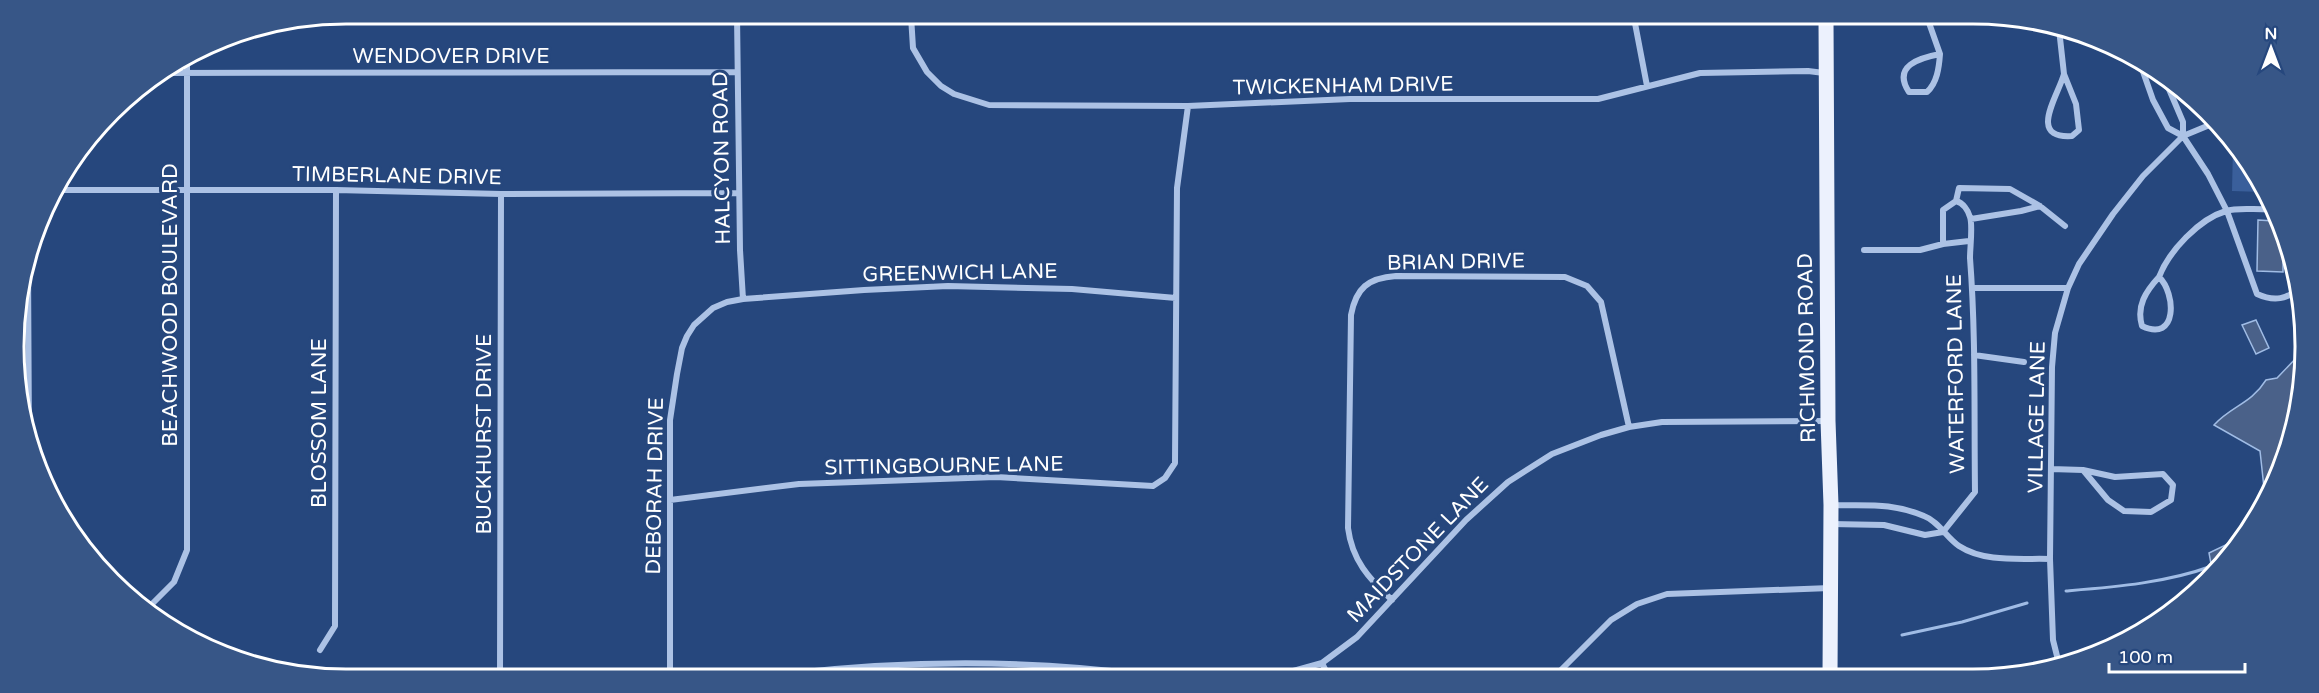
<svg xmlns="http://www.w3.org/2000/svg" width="2319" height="693" font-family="'Varela Round',sans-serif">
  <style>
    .green { fill: #3a5f9b }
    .water { fill: #4a6189; stroke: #a0bce5; stroke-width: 1.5 }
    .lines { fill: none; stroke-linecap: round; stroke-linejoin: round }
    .stream { stroke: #a0bce5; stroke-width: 3 }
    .street { stroke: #acc2e5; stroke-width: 6 }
    .primary { stroke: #ecf1fd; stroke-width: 15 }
    .labels { text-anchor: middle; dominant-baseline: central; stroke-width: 6; stroke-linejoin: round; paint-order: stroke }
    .street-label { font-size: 21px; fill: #fff; stroke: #26477d }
    .rim { fill: none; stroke: #fff; stroke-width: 3 }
  </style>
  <rect width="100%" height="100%" fill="#26477d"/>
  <path class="green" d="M2233,145L2250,162L2262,192L2232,191Z"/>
  <path class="water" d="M2258,220L2274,221L2283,243V272L2257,271Z
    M2256,320L2269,348L2256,354L2242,325Z
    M2299,355V412L2261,513L2214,570L2212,569L2209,553L2230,543L2265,497L2260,451L2214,425C2231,406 2251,404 2266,380L2277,378Z"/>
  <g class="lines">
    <path class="stream" d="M2066,591C2114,587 2166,583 2212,566
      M1902,635L1962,622L2027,603"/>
    <path class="street" d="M737,15L740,250L743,299
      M911,16L913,48L927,72L941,86L954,94L989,105L1188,106L1350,99H1598L1700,73L1808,71L1824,73
      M1634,18L1647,86
      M1928,20L1940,54
      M2059,29L2064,74
      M1940,54C1939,68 1937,83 1927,92H1909C1892,66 1919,58 1940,54Z
      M2140,63L2153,100L2168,128L2183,136
      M165,73L737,72
      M2064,74L2076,104L2079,130L2072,136C2027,139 2058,96 2064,74Z
      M2163,75L2183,122V136
      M2183,136L2208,174L2227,211L2257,294C2272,301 2290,301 2299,285
      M54,190H336L501,194L739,193
      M1971,219L2021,211L2040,206
      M1943,244V210L1956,201L1959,188L2010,189L2040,206L2065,226
      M1864,250H1920L1943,244L1969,241
      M28,263L29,442
      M2159,277C2169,251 2199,219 2226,211C2238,207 2256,210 2269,209
      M2159,277C2176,293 2178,343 2142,326C2136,306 2146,291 2159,277Z
      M1973,288H2068
      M1974,355L2024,362
      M2051,469L2083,470
      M2083,470L2115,477L2163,474L2173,485L2171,500L2151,512L2124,511L2108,500Z
      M670,500L799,484L996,477L1153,486L1165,478L1175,463L1177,188L1188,106
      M1832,505C1867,506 1891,502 1924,516C1938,521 1947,538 1959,546C1985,563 2021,558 2050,559
      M1831,524L1884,525L1925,535L1943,532
      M1943,532L1975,492C1974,414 1976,336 1970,258C1970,247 1973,225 1970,217C1968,210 1963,203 1956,201
      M1392,600C1369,579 1352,560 1348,528L1351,315C1356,288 1368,278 1396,276L1565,277L1587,286L1601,302L1629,427
      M147,609L174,582L187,550V59
      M320,650L335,626L336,190
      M1322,663L1328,675
      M2059,664L2053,640L2050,559L2052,367L2055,333L2068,288L2079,264L2113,214L2143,176L2183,136L2212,124
      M2041,669L2054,665
      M500,673L501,194
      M670,674V420L677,374L682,348L687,336L694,325L713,308L727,302L743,299L864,290L948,286L1072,289L1176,298
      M785,674C905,660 1026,659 1146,675
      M1279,675L1322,663L1357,637L1466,520L1508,482L1552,454L1601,435L1629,427L1662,422L1828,421
      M1555,676L1611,620L1637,604L1667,594L1830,588"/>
    <path class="primary" d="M1826,19L1828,421L1831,505L1830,676"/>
  </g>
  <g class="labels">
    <g class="street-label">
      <text x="451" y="56">WENDOVER DRIVE</text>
      <text transform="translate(1343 86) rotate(-1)">TWICKENHAM DRIVE</text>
      <text transform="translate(722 158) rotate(-91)">HALCYON ROAD</text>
      <text transform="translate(397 176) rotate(1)">TIMBERLANE DRIVE</text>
      <text transform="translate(1456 262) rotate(-1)">BRIAN DRIVE</text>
      <text transform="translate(960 273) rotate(-1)">GREENWICH LANE</text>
      <text transform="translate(170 305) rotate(-90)">BEACHWOOD BOULEVARD</text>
      <text transform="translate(1807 348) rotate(-91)">RICHMOND ROAD</text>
      <text transform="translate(1956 374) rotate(-91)">WATERFORD LANE</text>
      <text transform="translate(2037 417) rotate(-89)">VILLAGE LANE</text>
      <text transform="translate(319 423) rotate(-90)">BLOSSOM LANE</text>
      <text transform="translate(484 434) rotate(-90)">BUCKHURST DRIVE</text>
      <text transform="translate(944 466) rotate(-1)">SITTINGBOURNE LANE</text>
      <text transform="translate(655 486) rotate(-89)">DEBORAH DRIVE</text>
      <text transform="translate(1418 550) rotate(-46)">MAIDSTONE LANE</text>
    </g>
  </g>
  <path d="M0 0H2319V693H0ZM346 24H1973A322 322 0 0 1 2295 346V347A322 322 0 0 1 1973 669H346A322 322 0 0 1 24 347V346A322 322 0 0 1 346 24Z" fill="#375687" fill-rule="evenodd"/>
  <path class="rim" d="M346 24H1973A322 322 0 0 1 2295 346V347A322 322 0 0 1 1973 669H346A322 322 0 0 1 24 347V346A322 322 0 0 1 346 24Z"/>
  <g transform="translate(2271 48)" stroke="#26477d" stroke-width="4.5" paint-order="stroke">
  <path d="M0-4.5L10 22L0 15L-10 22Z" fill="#ffffff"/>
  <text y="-9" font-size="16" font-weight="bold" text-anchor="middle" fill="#ffffff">N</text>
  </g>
  <path d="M2109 663v9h136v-9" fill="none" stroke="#ffffff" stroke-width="3"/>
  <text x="2118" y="663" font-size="18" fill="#ffffff" stroke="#26477d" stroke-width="4.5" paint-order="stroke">100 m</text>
</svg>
